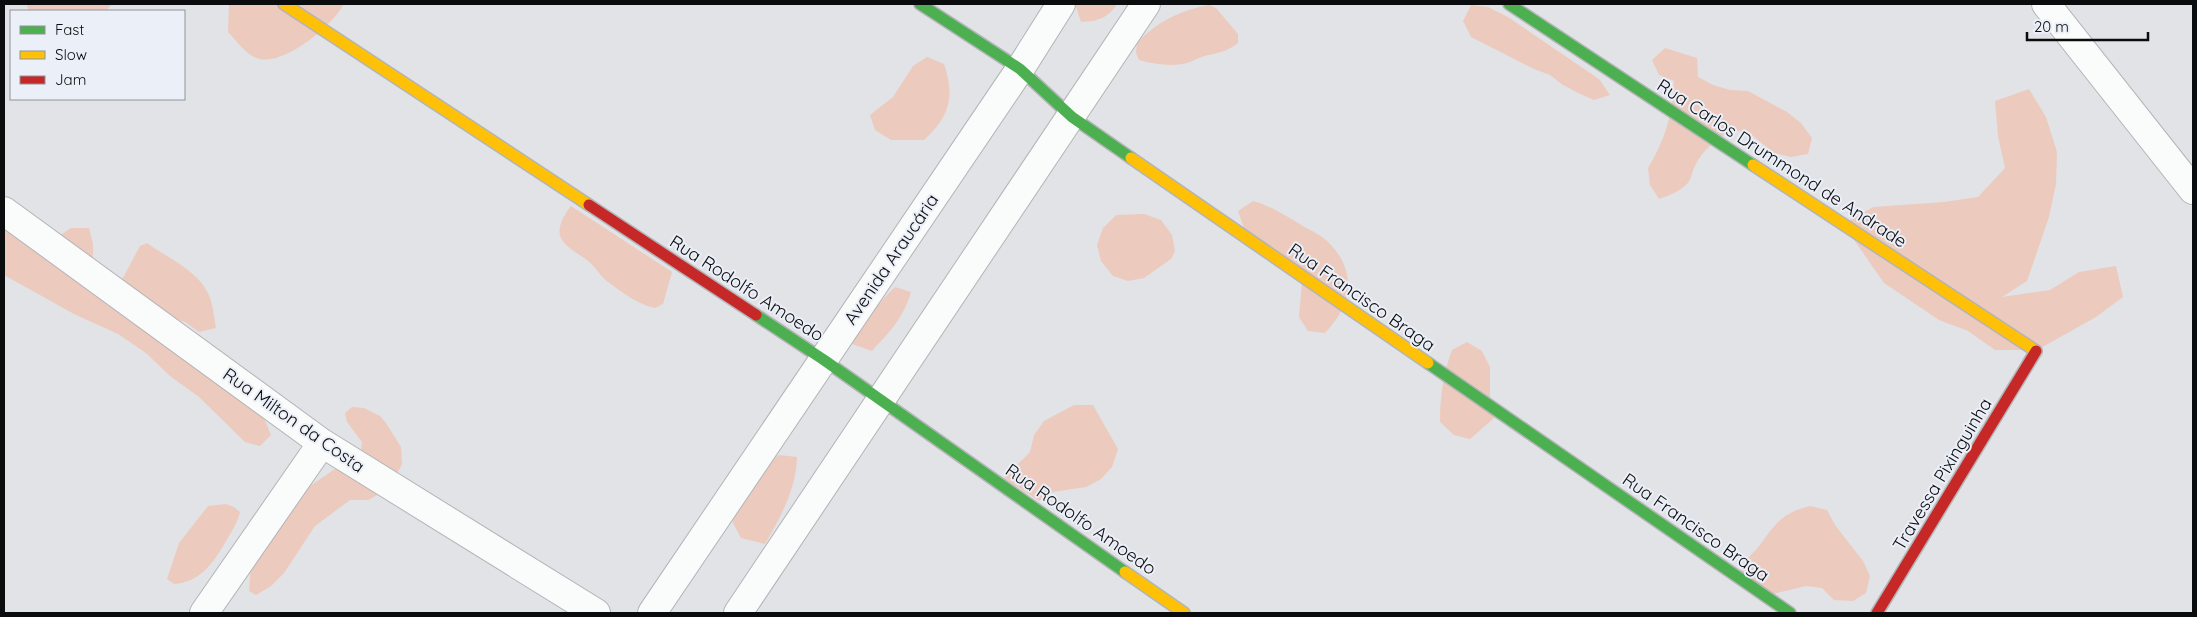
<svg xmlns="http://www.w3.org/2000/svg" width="2197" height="617" font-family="Quicksand,sans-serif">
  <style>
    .green { fill: #edcabe }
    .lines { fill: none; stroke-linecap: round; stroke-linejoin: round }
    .street-casing { stroke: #b3b4b7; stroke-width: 30 }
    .fast-casing { stroke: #b3b4b7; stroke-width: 14 }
    .slow-casing { stroke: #b3b4b7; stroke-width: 14 }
    .jam-casing { stroke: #b3b4b7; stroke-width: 14 }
    .street { stroke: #fafbfb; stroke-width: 28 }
    .fast { stroke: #4caf50; stroke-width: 11 }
    .slow { stroke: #ffc107; stroke-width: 11 }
    .jam { stroke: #c62828; stroke-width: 11 }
    .labels { text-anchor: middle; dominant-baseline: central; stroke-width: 4; stroke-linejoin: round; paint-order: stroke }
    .street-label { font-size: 18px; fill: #0b0c0e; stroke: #ebeff7 }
  </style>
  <rect width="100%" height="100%" fill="#e1e3e7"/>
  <path class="green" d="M26,4H110L111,5L106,11H29Z
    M229,4H344C332,26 282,68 257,58C246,55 236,40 228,32Z
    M1075,4H1117C1107,19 1098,21 1081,22Z
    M1209,5L1216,8L1238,34V43C1228,51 1221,52 1209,55C1201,56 1194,61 1187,63C1172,67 1154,64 1139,60L1136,53L1137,43C1156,22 1181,10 1209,5Z
    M1471,5L1488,7L1508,17L1599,79L1610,95L1594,100L1578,93L1563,85L1550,75L1534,69L1471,37L1463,21Z
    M1665,48L1697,58L1698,77L1713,85L1730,90L1748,91L1787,112L1801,123L1812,138L1808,154L1791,157L1774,153L1748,132L1731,130C1717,139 1702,150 1695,166C1692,172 1691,180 1687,184C1679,192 1668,196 1659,199L1650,185L1648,168C1665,140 1673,114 1674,81L1659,75L1652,60Z
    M927,57L944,64C955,97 950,116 924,140H891L875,130L870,115L893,97L913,66Z
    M2029,89L2046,117L2057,152L2056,184L2049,217L2027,281L2002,297L2050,290L2079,272L2116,266L2123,297L2096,317L2037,350H1995L1968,331L1939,320L1884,283L1843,224L1873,207L1944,202L1978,197L2005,168L1998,136L1995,101Z
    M1253,201C1271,206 1285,215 1301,225C1310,230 1323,236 1330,244C1358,273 1351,306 1325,333L1308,331L1299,317L1302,281L1244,228L1238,211Z
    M4,205L56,238L71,228H89L93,244V260L114,290L124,276L140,246L147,243C166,257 197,270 208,293C213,303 214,317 216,328L199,332L185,322L168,317L253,403L264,418L271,435L260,446L245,442L199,397L170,376L146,353L118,334L74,314L4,275Z
    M571,206L672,272L663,304L655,308C639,305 621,292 608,282C600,276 595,266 587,260C579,254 565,247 561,238C556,227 565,214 571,206Z
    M1144,214L1161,220L1172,235L1175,251L1171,259L1144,278L1128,281L1113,276L1101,261L1097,245L1103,228L1116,215Z
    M895,287L911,292C903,319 890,331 872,351L852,344C863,323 878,303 895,287Z
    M1467,342L1482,351L1490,367V400L1494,418L1470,439L1454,435L1440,422C1440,397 1443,374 1452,350Z
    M1074,405H1093L1118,449L1112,467L1101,479L1086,487L1053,492L1039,501L1004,478L1030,452L1034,435L1044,421Z
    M352,407L364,408L380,416L386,423L401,447L402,464L395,478L383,492L368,500H350L315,526L284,573L271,586L256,595L249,591L251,563L300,493L361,451L362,442L347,422L345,413Z
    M779,455L797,457C796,490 781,516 765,544L741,538L733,523L730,507L764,465Z
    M226,504L234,507L240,512C237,524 232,531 226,541C214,562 201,582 174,584L167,579L179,543L208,506Z
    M1810,506L1827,510L1835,525L1863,561L1870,576L1866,593L1853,601L1834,600L1822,588L1806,586L1773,594L1741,571C1745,558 1751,556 1759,546C1776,524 1781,513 1810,506Z"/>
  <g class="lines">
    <defs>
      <path id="street" d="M2046,4L2193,190
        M4,211L322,443L596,613
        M204,613L322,443
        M652,613L1020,69L1061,4
        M738,613L1146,4"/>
      <path id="fast" d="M920,4L1020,69L1072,117L1131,158
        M1509,4L1753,165
        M756,315L824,360L1125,572
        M1428,363L1790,613"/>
      <path id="slow" d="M284,4L589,205
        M1131,158L1428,363
        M1753,165L2036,351
        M1125,572L1184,613"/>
      <path id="jam" d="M589,205L756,315
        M1877,613L2036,351"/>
    </defs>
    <use href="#street" class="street-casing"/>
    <use href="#fast" class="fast-casing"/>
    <use href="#slow" class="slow-casing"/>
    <use href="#jam" class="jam-casing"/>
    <use href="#street" class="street"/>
    <use href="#fast" class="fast"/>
    <use href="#slow" class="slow"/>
    <use href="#jam" class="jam"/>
  </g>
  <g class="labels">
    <g class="street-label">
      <text transform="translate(1782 163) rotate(33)">Rua Carlos Drummond de Andrade</text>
      <text transform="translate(891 259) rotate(-56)">Avenida Araucária</text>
      <text transform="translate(747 288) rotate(33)">Rua Rodolfo Amoedo</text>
      <text transform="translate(1362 297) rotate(35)">Rua Francisco Braga</text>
      <text transform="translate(294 420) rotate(35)">Rua Milton da Costa</text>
      <text transform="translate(1942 474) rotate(-59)">Travessa Pixinguinha</text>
      <text transform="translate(1081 519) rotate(35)">Rua Rodolfo Amoedo</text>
      <text transform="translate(1696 527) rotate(35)">Rua Francisco Braga</text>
    </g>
  </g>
  <rect width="2197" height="617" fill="none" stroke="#0b0c0e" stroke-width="10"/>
  <rect x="10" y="10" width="175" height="90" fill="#ebeff7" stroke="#91949a"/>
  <rect x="20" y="26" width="25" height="8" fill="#4caf50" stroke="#91949a"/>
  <text x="55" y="35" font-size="15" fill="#0b0c0e">Fast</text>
  <rect x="20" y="51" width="25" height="8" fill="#ffc107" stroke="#91949a"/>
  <text x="55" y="60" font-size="15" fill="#0b0c0e">Slow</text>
  <rect x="20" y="76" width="25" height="8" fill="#c62828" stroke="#91949a"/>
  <text x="55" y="85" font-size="15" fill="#0b0c0e">Jam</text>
  <path d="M2027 32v8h121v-8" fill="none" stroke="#0b0c0e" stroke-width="2.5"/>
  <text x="2034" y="32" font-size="15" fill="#0b0c0e" stroke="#ebeff7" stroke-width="4" paint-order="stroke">20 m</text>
</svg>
